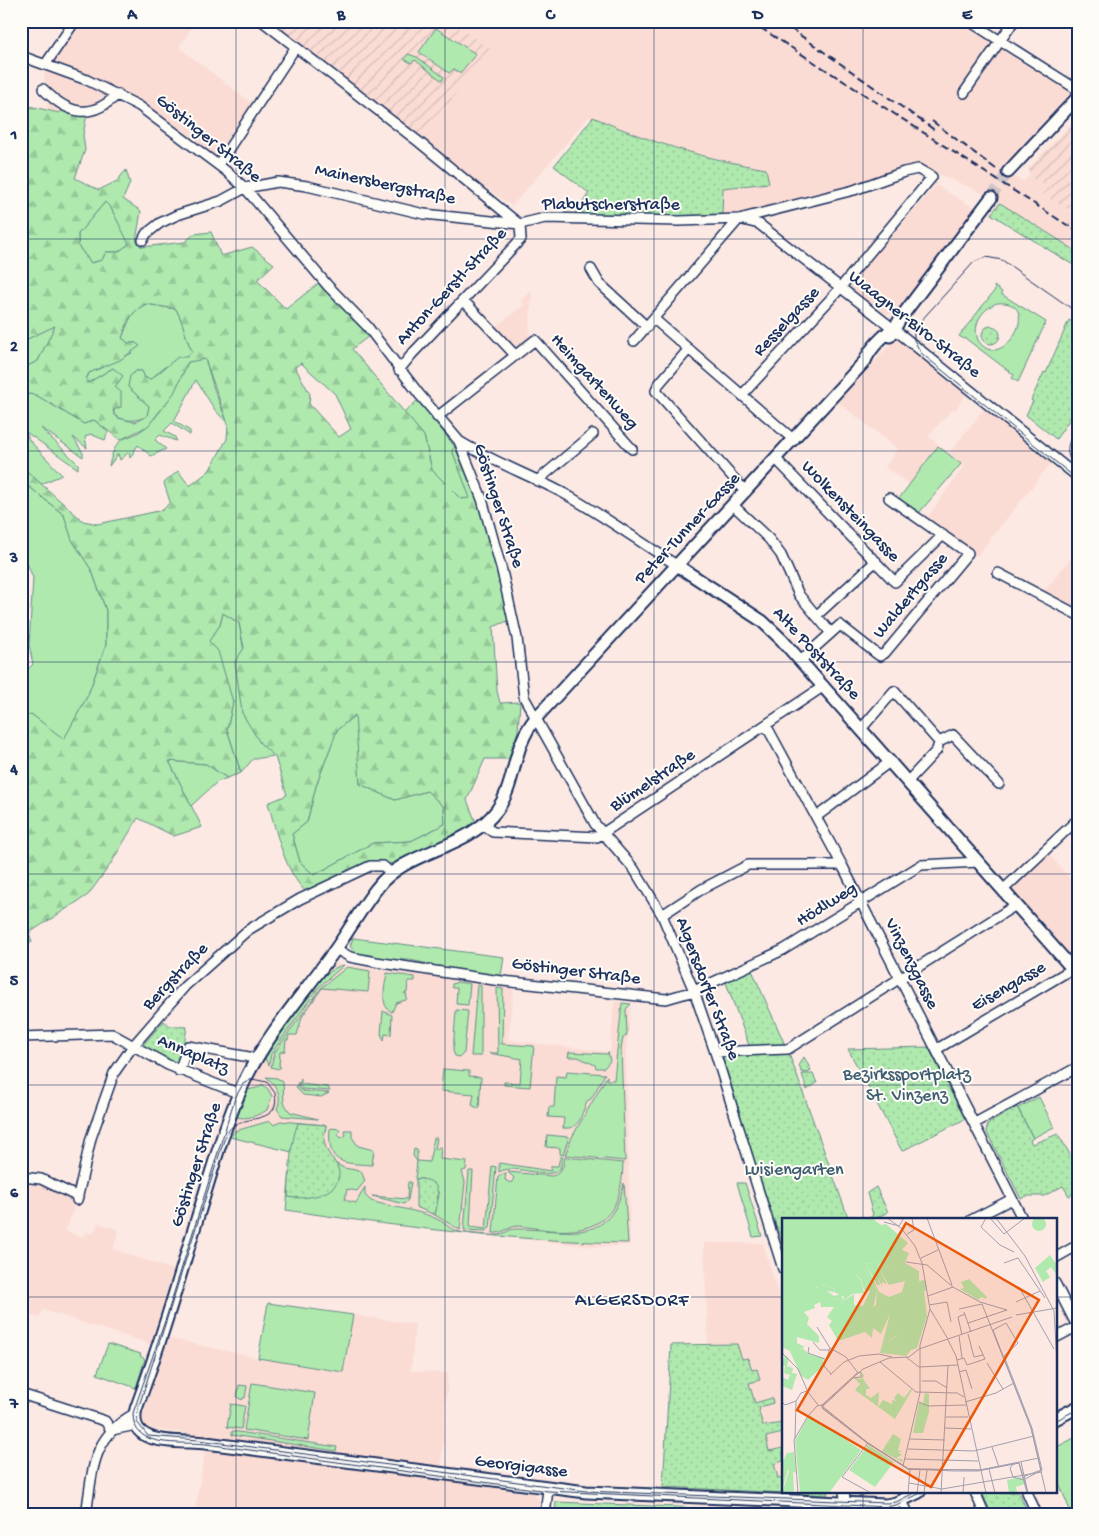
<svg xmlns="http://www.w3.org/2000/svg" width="1099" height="1536" font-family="'Gochi Hand',sans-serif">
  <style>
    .built { fill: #fbdcd5 }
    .industrial { fill: url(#industrial-furrows) }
    .grass { fill: #afe9ae; stroke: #658c86; fill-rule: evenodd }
    .forest { fill: url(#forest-firs); stroke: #658c86; fill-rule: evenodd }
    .park { fill: url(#park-dots); stroke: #658c86 }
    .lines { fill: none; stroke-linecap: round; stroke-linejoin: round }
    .major-tunnel { stroke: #cfc4c8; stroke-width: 11; stroke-dasharray: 11 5.5; stroke-linecap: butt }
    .minor-casing { stroke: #1b2f5e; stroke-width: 12 }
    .major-casing { stroke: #1b2f5e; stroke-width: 15 }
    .minor { stroke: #fdfcf7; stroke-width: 9 }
    .major { stroke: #fdfcf7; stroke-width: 11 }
    .tram { stroke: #1b2f5e; stroke-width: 1 }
    .rail { stroke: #1b2f5e; stroke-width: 2; stroke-dasharray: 8 4; stroke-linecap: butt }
    .grid { fill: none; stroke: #1b2f5e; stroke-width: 1; stroke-opacity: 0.55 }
    .labels { text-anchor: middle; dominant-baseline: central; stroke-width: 4; stroke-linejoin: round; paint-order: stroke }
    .street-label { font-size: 18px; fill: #1b2f5e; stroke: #fdfcf7 }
    .park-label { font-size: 18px; fill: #405e72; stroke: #fdfcf7 }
    .neighbourhood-label { font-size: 19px; letter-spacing: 1px; fill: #1b2f5e; stroke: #fdfcf7 }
    .inset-road { fill: none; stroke: #a29fae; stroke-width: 1 }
    .view { fill: #e8590c; fill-opacity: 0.15; stroke: #e8590c; stroke-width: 2.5 }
    .inset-edge { fill: none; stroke: #1b2f5e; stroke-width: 2.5 }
    .neatline { fill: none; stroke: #1b2f5e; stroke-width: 2 }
    .grid-label { font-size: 16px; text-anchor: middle; font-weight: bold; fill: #1b2f5e }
  </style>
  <defs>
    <pattern id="industrial-furrows" width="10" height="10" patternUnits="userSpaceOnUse" patternTransform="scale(1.25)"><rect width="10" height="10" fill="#fbdcd5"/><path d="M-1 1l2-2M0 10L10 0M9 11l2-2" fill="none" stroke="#d7bdb9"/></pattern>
    <pattern id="forest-firs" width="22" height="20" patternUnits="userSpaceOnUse" patternTransform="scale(1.25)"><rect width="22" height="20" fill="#afe9ae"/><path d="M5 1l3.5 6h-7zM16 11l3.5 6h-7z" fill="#96c898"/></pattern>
    <pattern id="park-dots" width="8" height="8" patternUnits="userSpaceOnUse" patternTransform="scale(1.25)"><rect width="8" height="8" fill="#afe9ae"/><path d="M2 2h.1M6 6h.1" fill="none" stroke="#96c898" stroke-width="1.8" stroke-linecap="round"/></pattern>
  </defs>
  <rect width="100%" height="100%" fill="#fce9e3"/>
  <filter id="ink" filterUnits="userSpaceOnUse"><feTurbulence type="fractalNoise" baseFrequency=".02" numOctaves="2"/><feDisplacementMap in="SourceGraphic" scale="10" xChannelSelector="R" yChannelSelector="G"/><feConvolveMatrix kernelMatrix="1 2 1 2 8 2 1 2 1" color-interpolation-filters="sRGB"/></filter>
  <g filter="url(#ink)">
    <path class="built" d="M80,21H196L179,47L256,107L218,165L166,125L118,99L112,104L59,113L46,110L51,93L44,80L45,65Z
      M449,21H973L1075,87L1063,102L1001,168L1023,182L1029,176L1045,187L1041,194L1078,215V252L985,194L926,169L913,167L877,180L743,214H722L723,188L749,186L766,169L724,162L640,138L593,117L588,118L512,206L419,142L489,50Z
      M936,185L975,208L895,315L882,314L847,287Z
      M532,290L529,339L516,349L495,327L524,305L521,300Z
      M895,339L903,343L966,395L955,410L953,409L928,436L939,445L910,485L885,467L898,449L838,402Z
      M984,409L1052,462L977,556L925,521L964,466L948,454Z
      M1078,434V460L1069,449Z
      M1078,550V609L1043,592Z
      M1049,854L1078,888V982L1068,975L1018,915L1014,914L1005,905L1004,899L1010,884L1013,886Z
      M329,963L514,987L508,1040L610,1052L614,1001L631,1003L626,1053L630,1245L597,1247L428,1229L286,1210L292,1152L227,1137L260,1055Z
      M21,1177L78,1197L66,1231L83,1237L85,1232L93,1234L98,1223L119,1230L113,1249L174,1270L150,1344L43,1310L39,1318L28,1315L21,1331Z
      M704,1243H763L783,1308V1492H828L827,1495L663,1487L671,1345H708Z
      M353,1315L415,1324L411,1371L448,1373L441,1469L155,1429L153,1431L144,1427L142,1418L168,1338L258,1358L343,1372Z
      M206,1446L534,1494L540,1502L539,1515H194Z"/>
    <path class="industrial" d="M262,21H449L490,49L419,142Z
      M1078,117V215L1041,194L1045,187L1029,176V168Z"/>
    <path class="grass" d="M436,28L476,54L460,73L454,69L449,73L419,52Z
      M408,54L417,57L444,77L442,81L415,60L411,63L404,59Z
      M105,202L111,208L130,244L118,252H106L102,260L91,263L78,246V234Z
      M994,286L1002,292L1001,294L1046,322L1018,382L1012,378L1014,375L965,338L964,339L959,336L995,290ZM997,303C1047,299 1001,377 978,340C972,324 982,309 997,303Z
      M146,304L176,309C184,323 185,337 192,351L187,357L163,368L151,379L145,378L142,371H136L128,387L149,406L148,416C137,421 124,423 114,414L113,368L88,383L86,380L89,373L132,353L136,343H128L122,338C128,323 130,312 146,304Z
      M56,325L38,361L21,369V342Z
      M205,358L214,389L228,424L215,410L196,380L174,421L190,431V435L172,423L164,431L175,437L176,441L160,435L155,440L166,449L151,456L138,445L130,458L129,452L120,460L118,454L109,466C117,428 130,444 149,424C167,406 178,385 188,362Z
      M21,393L36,395L84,424L94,420L108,431L105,440L90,434L85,437L87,448L73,437L83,453V457L41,428L78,464V469L26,432L29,440L62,475L41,484L21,466Z
      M418,400L455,447L452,450L471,498L461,499L432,470L424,436L404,413Z
      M938,446L961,464L918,514L898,500Z
      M21,480L64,515L72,539L92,571L106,610V645L88,695L64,740L31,714L21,720V676L33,664L29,645L33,578L21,548Z
      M223,613L239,623L260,743L275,756L253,759L241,773L227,729L233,702L208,641L220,625Z
      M356,714L360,784L395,800L427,791L444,807L445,824L411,841L373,843L314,875L300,862L292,834L307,822L316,786L337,730Z
      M169,761L206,764L227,778L217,782L191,806Z
      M353,938L504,957L501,976L433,967V965L410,960H394V962L357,955L350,946Z
      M344,965L319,987L271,1054L269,1065L265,1059L267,1051C282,1031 320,967 344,965Z
      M347,967L370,971L368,992L322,988L302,1017L297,1035H289L288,1040H286L285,1051L280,1052L279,1066L281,1067L278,1069L271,1067L274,1053L321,988Z
      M387,973L415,977V981H408L407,993H404L407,995L406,1000L396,1003L392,1012C379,1007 385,985 387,973Z
      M458,982L470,984L468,1005L456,1004L457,988H452V984Z
      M477,985L481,986V1056H471Z
      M497,988L503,989L502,1044L534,1046L530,1087L504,1085V1082L520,1083L522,1059L489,1053H498Z
      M622,1003L631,1004L626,1009L627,1035L623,1038L621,1049L625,1161L565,1155L572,1137L607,1076V1080H614Z
      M456,1010L468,1011L464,1053L460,1057L455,1056L453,1051Z
      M383,1011L392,1015L391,1035L385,1034L384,1041L381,1034Z
      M569,1052L607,1054L608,1052L610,1061L604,1068H596L595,1065L578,1057H568Z
      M443,1069L469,1071V1076L481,1077L479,1109L472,1105L474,1094L441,1091Z
      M567,1071L605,1074L591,1099L587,1101C581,1114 581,1130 563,1128L564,1118L548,1117L549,1107H554L556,1076L566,1077Z
      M266,1077L277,1078L283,1082L284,1103L290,1112L318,1119L282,1116L277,1109C283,1095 276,1085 266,1077Z
      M301,1079V1084L328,1087L330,1091L302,1089L299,1085Z
      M298,1082V1088L303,1091L329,1093L321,1097L303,1095L296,1088Z
      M262,1084L268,1089L272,1096L267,1110C259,1115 247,1120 237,1117L248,1090L260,1087Z
      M1039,1097L1054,1127L1033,1138L1018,1108Z
      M270,1121L274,1125L280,1121L326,1125L325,1133L319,1137L333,1162L344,1168L361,1171L365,1181L357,1191L347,1189L345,1200L356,1203L365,1187V1195L371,1201C390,1207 419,1210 437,1219C444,1222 448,1228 456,1231C467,1234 486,1236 497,1235C504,1235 508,1229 515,1229C565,1228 610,1249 624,1183L628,1243C513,1241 400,1227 286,1210L292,1152L230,1137L235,1131Z
      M330,1128L340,1129L338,1134L341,1138L346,1135L344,1130H352V1137L358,1146L374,1150L372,1165C342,1163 327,1165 330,1128Z
      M547,1135L569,1137L563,1155L560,1154V1148L546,1147Z
      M434,1138H437L435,1150L441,1146L440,1159L467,1162L466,1170L462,1171L465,1182L460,1230L435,1215L439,1193L423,1179H415L417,1161L413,1156L414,1149L417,1150V1161L429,1162Z
      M560,1157H563L560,1169C547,1182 516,1162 499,1172V1163L551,1171V1166H558Z
      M565,1157L623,1163C622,1214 602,1234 549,1230C539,1229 529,1227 519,1226C509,1226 503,1234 493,1233L498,1176L506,1173L505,1180L511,1183L514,1178L508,1172L552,1176C562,1173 563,1167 565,1157Z
      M492,1166L496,1167L490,1228L485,1231L464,1230L469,1171H473L470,1227L486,1229Z
      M408,1182H411L408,1200L404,1204L372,1196L407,1199Z
      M737,1183H745L762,1236L753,1237Z
      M268,1303L353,1315L343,1372L258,1358Z
      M108,1344L141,1354L140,1356L145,1359L136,1388L97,1374Z
      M252,1383L315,1393L308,1440L244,1430Z
      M239,1385L247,1386L245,1398H243L242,1400L237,1397Z
      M231,1404L245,1406L241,1429L227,1427Z
      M232,1431L337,1447L336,1451L232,1435Z
      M1078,1436V1513L1072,1515L1058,1481L1055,1482V1448Z
      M556,1502L774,1511L773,1515H555Z"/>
    <path class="forest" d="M21,104L59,113L68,107L87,114L83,135L85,150L75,178L99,190L117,181L126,170L130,183L123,199L141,211L136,241L142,247L185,242L194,234L211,232L221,256L252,247L274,264L257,280L286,309L320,282L369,336L352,349L424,436L432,470L461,499L470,498L452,450L455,447L480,507L510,620L493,627L497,691L500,703L520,702L518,731L509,759H485L467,800L475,820L464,834L396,863L367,865L307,893C284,871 277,833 268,803L287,795L275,757L260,743L242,713L235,662L244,648L239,623L223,613L220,625L209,641L218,651L233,702L227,729L241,773L227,778L206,764L169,761L202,827L174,836L138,818L110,865L88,895L29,933L32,942L21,950V720L31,714L64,739L88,695L106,645V610L92,571L72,540L64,515L21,480V466L83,521L98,524L163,510L170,502L164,483L178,471L189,485H191L209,471L227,439L228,424L205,359L188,362L174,393L148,426L120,440L94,420L84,424L36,395L21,393V369L38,361L55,326L21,342ZM105,202L111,208L129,244L118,252H106L102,260L91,263L78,246V234ZM146,304L176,309C184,323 185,337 192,351L187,357H178L151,379L145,378L142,371H136L130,376L128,387L149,406L147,416L135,422L118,418L114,414L113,410L121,407V392L115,387L123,376L113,368L88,383L86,379L89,373L120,360L140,346L136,343H128L122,338C128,322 130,312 146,304ZM301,363L335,394L351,429L339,437L309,404L310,394L295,367ZM355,715L360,784L395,800L427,791L444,807L445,824L411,841L373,843L314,875L300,862L292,834L307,822L316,786L337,730Z"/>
    <path class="park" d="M593,117C649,142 705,159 766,169L769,183L723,188L722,214L671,217L574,215L589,193L554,166Z
      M1000,203L1078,252V268L991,214Z
      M1069,320L1078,326V407L1056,439L1026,415L1033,401L1031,400L1044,372L1046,373Z
      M982 335a9 9 0 1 1 18 0a9 9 0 1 1-18 0Z
      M751,968L786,1047L750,1048L725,980Z
      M164,1021L170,1026L187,1027L184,1045L176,1067L142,1046Z
      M928,1047L965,1119L902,1151L848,1049Z
      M788,1051L849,1220H783V1245L761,1182L722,1055Z
      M804,1057L811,1070L808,1073L801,1072L799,1064Z
      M802,1074H813L817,1083L807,1090Z
      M1017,1107L1033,1138L1030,1140L1032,1144L1058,1134L1078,1168V1191L1069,1196L1063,1186L1044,1196H1026L1021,1199L986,1131L988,1124Z
      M298,1123L326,1125C325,1131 323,1139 325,1145C327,1155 339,1163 339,1173C340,1196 303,1200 288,1197C290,1173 289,1146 298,1123Z
      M416,1179C443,1178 439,1196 435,1215L416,1207Z
      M876,1187L888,1212L873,1220H867L873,1215L867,1193Z
      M737,1344L742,1359L748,1358L752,1370L757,1369L760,1380L749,1383L755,1403L772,1398L773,1403L760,1407L759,1412L763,1426L783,1423V1433L766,1437L769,1451L783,1448V1461L774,1464L778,1478L783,1477V1492H828L827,1495L663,1487L671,1345Z
      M982,1492H1019L1026,1509L1013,1515H992Z"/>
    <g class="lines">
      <path class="major-tunnel" d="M991,198L1008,172"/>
      <defs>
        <path id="minor" d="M262,21L419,142L519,224
          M969,21L1078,90
          M21,56L87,80L139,106L226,171L245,188L328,286L367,326L419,394L459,441L482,499L502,571L517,638L524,697L595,824L634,869L662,915L694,991L715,1052L783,1269
          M45,65L75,21
          M43,89C68,114 90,121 118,94
          M964,93L1014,21
          M218,165L295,48
          M143,240L146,234L160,223L177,215L221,201L245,188L278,182L307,186L424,214L520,224L545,218L679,221L739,219L854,190L904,172L918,169L932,177L836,293L742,395
          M591,269L599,283L647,327
          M463,300L515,355
          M654,319L794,440
          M634,341L739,219L759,224L904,337L1078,477
          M688,350L658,385L656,391L746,492
          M399,370L413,353L521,239L520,224
          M437,417L535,340L632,449
          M459,441C493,462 530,475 565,494C604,516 640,542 678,566
          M776,459L895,582L943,535
          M537,481L593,434
          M734,506L769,539L781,555L799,595L830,632
          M998,573L1078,615
          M816,616L876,561
          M801,660L840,625L877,654L880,656L885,653L968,553L889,498
          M766,725L842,865L1023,1220
          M861,729L894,691L939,742L953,735L999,784
          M908,781L937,750L939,742
          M816,817L891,761
          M483,825L493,832L597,837L824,686
          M1003,890L1078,819
          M662,915L702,889L748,865H842
          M336,949L350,957L376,962L494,980L666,999L694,991L783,950L921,865L979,862
          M21,1037L112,1034L168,1065L240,1094
          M937,1049L1072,969
          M715,1052L788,1049L1016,905
          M179,1071L188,1046L249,1057L255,1060
          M975,1123L1078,1067
          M21,1177L41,1179L78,1197
          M77,1200L91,1138L114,1073L133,1046L185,986L248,930L300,899L370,866H383L391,873
          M971,1220L1012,1199
          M1055,1258L1078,1245
          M1055,1283L1078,1328
          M1055,1338L1078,1326
          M21,1394L105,1421L111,1430
          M112,1430L136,1425
          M844,1492L846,1504
          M975,1492L985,1515
          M1027,1492L1037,1515
          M902,1501L909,1515
          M86,1515C93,1470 91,1438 134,1414
          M545,1515L548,1489"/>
        <path id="major" d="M1008,172L1078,97
          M892,329C881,338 870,348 865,361L535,719C511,749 517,782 497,810C466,851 406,849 377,888C362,907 350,929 335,950C304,993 267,1034 244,1082C224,1126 211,1174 197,1219C178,1283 159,1347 136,1409C126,1448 182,1440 206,1443L586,1492L886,1505L896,1503L919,1492
          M890,336L902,316L991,198
          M678,566L762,621L782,640L1078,975
          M1055,1419L1078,1407"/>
      </defs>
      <use href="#minor" class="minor-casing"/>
      <use href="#major" class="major-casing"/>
      <use href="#minor" class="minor"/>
      <use href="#major" class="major"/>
      <path class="tram" d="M1078,313L1002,260L986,257L974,262L918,324L914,332V340L921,353L1078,480
        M1078,426C1067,441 1062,456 1078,470
        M1055,1421L1078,1409
        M916,1492L896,1502L887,1503L586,1491L199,1440L148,1436L137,1422L138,1409L224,1140C226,1135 228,1130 233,1126C248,1115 281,1124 275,1093L267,1082L252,1079L243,1084L235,1098L166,1318L133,1413C132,1450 180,1441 206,1444L548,1491L887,1507L896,1505L923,1492"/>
      <path class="rail" d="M750,21L1078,232
        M780,21L936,131
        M932,121L996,169"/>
    </g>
  </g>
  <path class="grid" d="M236,21V1515M445,21V1515M654,21V1515M863,21V1220M21,239H1078M21,451H1078M21,662H1078M21,874H1078M21,1085H1078M21,1297H783M1055,1297H1078M863,1492V1515"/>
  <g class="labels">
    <g class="street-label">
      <text transform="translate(208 139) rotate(39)">Göstinger Straße</text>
      <text transform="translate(385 185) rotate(12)">Mainersbergstraße</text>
      <text x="611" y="205">Plabutscherstraße</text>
      <text transform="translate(452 287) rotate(-47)">Anton-Gerstl-Straße</text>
      <text transform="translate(787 322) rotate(-47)">Resselgasse</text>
      <text transform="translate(914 325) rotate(38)">Waagner-Biro-Straße</text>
      <text transform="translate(594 382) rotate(48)">Heimgartenweg</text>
      <text transform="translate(498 506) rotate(72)">Göstinger Straße</text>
      <text transform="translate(850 512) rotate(46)">Wolkensteingasse</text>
      <text transform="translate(688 529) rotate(-47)">Peter-Tunner-Gasse</text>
      <text transform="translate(911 596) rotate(-50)">Waldertgasse</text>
      <text transform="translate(816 654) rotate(47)">Alte Poststraße</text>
      <text transform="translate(653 781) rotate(-34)">Blümelstraße</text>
      <text transform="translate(827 905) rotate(-32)">Hödlweg</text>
      <text transform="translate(911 964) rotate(63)">Vinzenzgasse</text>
      <text transform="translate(576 972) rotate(7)">Göstinger Straße</text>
      <text transform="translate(176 977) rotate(-46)">Bergstraße</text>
      <text transform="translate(1009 987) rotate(-30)">Eisengasse</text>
      <text transform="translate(707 989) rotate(69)">Algersdorfer Straße</text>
      <text transform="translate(193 1055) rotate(23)">Annaplatz</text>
      <text transform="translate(197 1165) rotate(-72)">Göstinger Straße</text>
      <text transform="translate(521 1467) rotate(7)">Georgigasse</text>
    </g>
    <g class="park-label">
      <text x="907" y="1075">Bezirkssportplatz<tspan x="907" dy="21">St. Vinzenz</tspan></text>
      <text x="794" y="1170">Luisiengarten</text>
    </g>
    <g class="neighbourhood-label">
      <text x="632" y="1301">ALGERSDORF</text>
    </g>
  </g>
  <g transform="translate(782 1218)">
    <rect width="275" height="275" fill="#fce9e3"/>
    <path d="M250 6a7 7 0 1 1 14 0a7 7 0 1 1-14 0ZM268,37L275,47V57L269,49L264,53L268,59L261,64L253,50ZM91,45L107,49L97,51L105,66L100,64V68L96,60L98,67H95L84,46ZM82,50L95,72L91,91L79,100L77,94H64L65,89L58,85L72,76V87L81,88L88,73L82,72L79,61L74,57ZM40,66L53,71L52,74L45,73L52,78L59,76L61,82L49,80L44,86L34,67ZM117,117L112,126L120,131V137L100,134V127ZM20,130L27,136L42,140L40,149L26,162L18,157L10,136V132ZM80,155L82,157L81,161L88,171H84V177L89,180L97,174L96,189L101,182L110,186V182L114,183L112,180L116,175L122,180L129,171L130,172L113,201L73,172L78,166L72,160L79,161ZM86,227L112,244L93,269L67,252ZM12,234L14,255L6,252L0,272L1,243L5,235ZM239,259L243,266L234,269L235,275H227L225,262Z" fill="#afe9ae"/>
    <path d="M0,0H90L99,7L104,6L126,25L120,32L127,35L123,45L137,53V63L143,62L145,72L142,73L145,98L135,130L129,132L124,138L98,135L108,96L99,116L91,110L90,120L83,114L56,123L47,107L50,103L45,99L52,89H39L38,84L32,87L33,90L22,94L27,100L25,106L37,118V125L15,119V125L23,129L10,133L17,142L13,145L8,133L0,129ZM91,45L107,49L97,51L107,67L123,63L120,74L107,79L97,74L84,46ZM82,50L95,72L94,87L79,99L77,94H64L66,88L58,85L70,76L82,75L79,62L74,57ZM40,66L53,71L52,74L62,79L61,82L49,80L44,86L45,78L34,69ZM116,117L112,126L120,131V137L100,134V127ZM8,250L11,252L12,273L0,275Z" fill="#afe9ae" fill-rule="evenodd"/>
    <path d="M187,61L205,79L204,81L199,79L196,82L178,71L182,70L179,64ZM3,137L7,140L5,148L11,150L10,155L15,156L10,172L0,168V159L6,162L8,157L2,155L3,148L0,147ZM143,175L147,176V194L141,215H131L137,184L141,186ZM27,197L79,232L47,275L18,274L13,223ZM111,216L119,221L116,232L121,234H116L120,237L114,240L121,242L120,244L100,233Z" fill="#afe9ae"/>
    <path class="inset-road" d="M105,0L119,10L133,28L140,45L148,91L138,127V175L121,248M145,0L170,67M204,0L199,9L218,27L232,34M208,0L222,16L243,0M214,0L243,38L272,93L275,145M102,4L117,8L122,0M125,16L132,12L130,0M139,40L156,32M124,44L145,47L171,69L198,84L225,92M222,45L236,40L263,80M237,69L272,131M146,78L171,69M234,84L258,73M147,87L165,84L169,104M148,91L166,121M177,91L200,86L249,210L264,275M182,94L189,114M234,97L275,90M186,105L225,92M35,109L48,130L42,148L49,156M186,116L192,139L201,137M180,117L176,99L183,96M177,118L180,140M166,122L174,138L204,275M31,124L38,132H48M27,129L26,135L43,141M48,130L64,139L76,155M0,135L16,151L26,174L36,187M124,139L137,149L176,147M175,142L182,140L185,147L203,141L197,128M98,144L134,174L175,175L182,179M205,145L221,171M177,154L184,152L190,171M48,157L62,144L77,138L97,136L110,139M140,163H154L165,170M0,184L3,187L14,183M137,184L146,188L184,187M183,184L214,175L232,165M164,199H186M163,210L189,211M13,221L14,183L19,175L25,173M128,221L163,222M86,225L60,259L89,275M210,229L217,249M126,231L192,233L252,218M123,241L196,243M239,244L246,275M232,245L228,250L231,259L242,262M207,251L213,275M198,252L257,240M198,252L126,251L86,225L40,188L81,151L107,140L127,139L137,131L230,99M242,261L243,258L259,252L249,210L211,112L224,105L236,125L222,138L250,210L260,252L243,261M127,265L160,271L260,254M16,275L12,222L26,198L35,188L40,187M126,275L128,251M135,275L138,252M142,275L145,252M159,275L166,147M181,275L182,259M245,275L237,245L196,253H173L126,251L85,225L41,191L40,189V187L75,155L79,154V159L71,160L40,189L86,225L127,251L198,252L237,245L246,275"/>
    <path class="view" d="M124,5L257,82L149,269L15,192Z"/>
    <rect width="275" height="275" class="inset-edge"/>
  </g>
  <rect width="1099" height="1536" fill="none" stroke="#fdfcf7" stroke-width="55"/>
  <rect x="28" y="28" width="1044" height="1480" class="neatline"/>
  <g class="grid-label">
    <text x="132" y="19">A</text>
    <text x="341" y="19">B</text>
    <text x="550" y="19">C</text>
    <text x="758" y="19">D</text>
    <text x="967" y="19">E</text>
    <text x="14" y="139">1</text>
    <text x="14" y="351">2</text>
    <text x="14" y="562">3</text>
    <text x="14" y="774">4</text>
    <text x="14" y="985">5</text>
    <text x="14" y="1197">6</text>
    <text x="14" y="1408">7</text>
  </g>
</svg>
